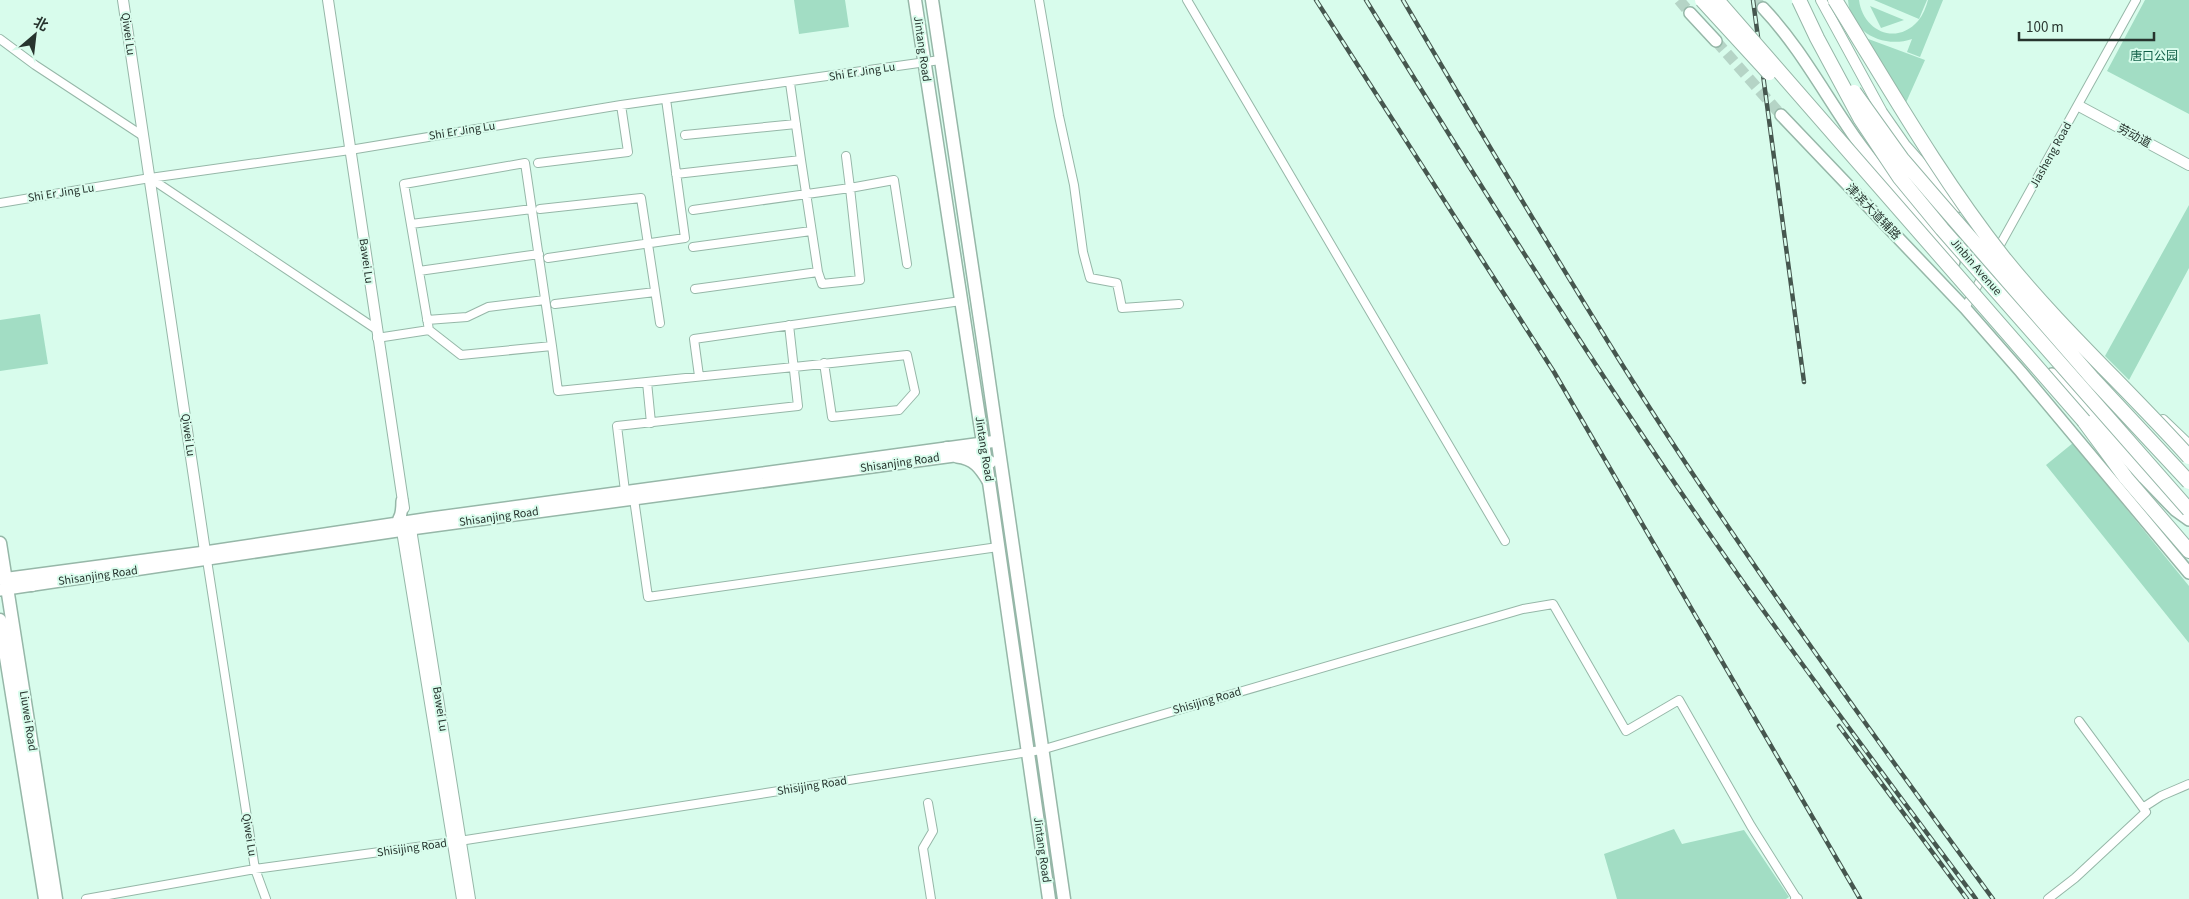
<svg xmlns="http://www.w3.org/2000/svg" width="2189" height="899" font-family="'Source Sans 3','Noto Sans SC',sans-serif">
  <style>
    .green { fill: #a2ddc4 }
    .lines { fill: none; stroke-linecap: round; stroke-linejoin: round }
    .secondary-tunnel { stroke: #b5d4c6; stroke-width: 11; stroke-dasharray: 11 5.5; stroke-linecap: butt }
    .minor-casing { stroke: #96b7a8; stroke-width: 10 }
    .tertiary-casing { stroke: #96b7a8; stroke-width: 12 }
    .secondary-casing { stroke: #96b7a8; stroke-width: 14 }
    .primary-casing { stroke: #96b7a8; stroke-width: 15 }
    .trunk-casing { stroke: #96b7a8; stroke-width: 16 }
    .minor { stroke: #fff; stroke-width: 8 }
    .tertiary { stroke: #fff; stroke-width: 10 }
    .secondary { stroke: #fff; stroke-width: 11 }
    .primary { stroke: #fff; stroke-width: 12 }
    .trunk { stroke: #fff; stroke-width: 14 }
    .rail-casing { stroke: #46574f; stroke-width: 4.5 }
    .rail { stroke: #d8fcec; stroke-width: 2.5; stroke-dasharray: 8; stroke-linecap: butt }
    .trunk-bridge-casing { stroke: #96b7a8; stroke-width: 16; stroke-linecap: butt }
    .trunk-bridge { stroke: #fff; stroke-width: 14 }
    .labels { text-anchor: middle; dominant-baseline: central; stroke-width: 4; stroke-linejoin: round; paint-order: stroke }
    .street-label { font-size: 12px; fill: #27342e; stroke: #d8fcec }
    .park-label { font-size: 12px; fill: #105f47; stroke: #d8fcec }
  </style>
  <rect width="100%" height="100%" fill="#d8fcec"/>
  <path class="green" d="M794,0H845L849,27L799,34Z
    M1848,0H1859C1863,31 1896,46 1918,21C1923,15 1926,7 1928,0H1943L1920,57L1907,52L1912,39C1883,49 1850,32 1848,0Z
    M1874,0H1927L1919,19Z
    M2145,0H2189V114L2107,71Z
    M1870,6L1904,20L1881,28Z
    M1863,37L1925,60L1904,107Z
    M2189,205V268L2129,380L2105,356Z
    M40,314L48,364L0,371V320Z
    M2073,443L2189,586V643L2046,465Z
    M1674,829L1682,844L1744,830L1789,897L1786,899H1617L1604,854Z"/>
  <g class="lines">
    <path class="secondary-tunnel" d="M1679,0L1690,13
      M1755,0L1763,8
      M1716,41L1781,115"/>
    <defs>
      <path id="minor" d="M1039,0L1059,116L1074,185L1083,252L1090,278L1117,283L1122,308L1179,304
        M1187,0L1505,541
        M0,39L35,65L143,136
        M790,83L801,160
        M685,135L796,124
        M846,156L850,188L894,180L907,264
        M525,163L552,346L461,355L429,330L404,184Z
        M538,163L628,152L621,105
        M676,174L801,160L818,272L695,289
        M150,178L376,329
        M0,203L150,178L350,150L621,105L940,60
        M540,209L641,198L660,323
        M693,210L850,188L860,280L822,284L818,272
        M411,224L532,209
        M693,247L811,231
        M548,258L685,238L666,99
        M419,271L539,254
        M555,304L655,292
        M1965,308L2136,0
        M427,320L467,317L488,307L545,300
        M377,338L429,330
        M552,346L558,391L794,367L907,355L915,392L899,410L832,417L824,363
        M699,376L694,339L961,301
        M647,382L651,423
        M625,491L617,426L798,406L789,325
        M634,499L648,597L998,547
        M207,560L255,869L266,899
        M928,803L933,831L923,848L931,899
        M2144,807L2161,796L2189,784
        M86,899L255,869L453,842L1041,750L1523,609L1553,604L1626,731L1679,700L1751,826L1797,899
        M2048,899L2075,878L2146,812L2079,721"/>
      <path id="tertiary" d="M123,0L206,558
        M328,0L404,508
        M1821,0L1882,112L1905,145L1960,207
        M2079,106L2189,165
        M2163,420L2189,445
        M406,523L411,529L470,899
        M404,525L402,531L462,899
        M1796,899H1797"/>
      <path id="secondary" d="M1763,8C1800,47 1825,95 1856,139C1887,182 1921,221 1954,262
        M1690,13L1716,41
        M1781,115L1965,308L2021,372L2189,573
        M2052,374L2144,478L2175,510L2189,520
        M957,457C974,459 980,468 988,481
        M394,526C401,519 402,511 402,501
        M2,579L205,552L431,518L997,441
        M0,590L411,529L969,454"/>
      <path id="primary" d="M915,0L989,482L1049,899
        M932,0L983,340L1064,899
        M947,448L976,453L990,462
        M0,543L56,899
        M1,577L16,584L32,585
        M0,620L45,899"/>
      <path id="trunk" d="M2084,421L2126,478L2189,551"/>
    </defs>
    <use href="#minor" class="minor-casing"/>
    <use href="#tertiary" class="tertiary-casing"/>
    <use href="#secondary" class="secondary-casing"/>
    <use href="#primary" class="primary-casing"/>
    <use href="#trunk" class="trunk-casing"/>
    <use href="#minor" class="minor"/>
    <use href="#tertiary" class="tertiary"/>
    <use href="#secondary" class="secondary"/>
    <use href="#primary" class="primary"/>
    <use href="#trunk" class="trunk"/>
    <defs>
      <path id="rail" d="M1316,0L1554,372L1860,899
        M1366,0C1487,197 1610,393 1743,582C1819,689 1898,794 1976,899
        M1403,0C1475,123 1548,245 1623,366C1738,549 1865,724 1993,899
        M1753,0L1804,382
        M1839,726L1967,899"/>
    </defs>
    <use href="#rail" class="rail-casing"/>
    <use href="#rail" class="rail"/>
    <defs>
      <path id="trunk-bridge" d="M1702,0L1769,73
        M1717,0L2084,421
        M1799,0L1817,38L1860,118L1900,178L1942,229L2189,510
        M1835,0C1889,87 1939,176 2003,257C2060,328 2128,389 2189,457
        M1854,92L1902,159L1939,202L2093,379L2189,482"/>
    </defs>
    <use href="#trunk-bridge" class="trunk-bridge-casing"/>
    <use href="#trunk-bridge" class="trunk-bridge"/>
  </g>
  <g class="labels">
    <g class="street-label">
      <text transform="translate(128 34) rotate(82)">Qiwei Lu</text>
      <text transform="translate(922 49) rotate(82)">Jintang Road</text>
      <text transform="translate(862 72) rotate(-9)">Shi Er Jing Lu</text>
      <text transform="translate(462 131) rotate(-9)">Shi Er Jing Lu</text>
      <text transform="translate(2134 136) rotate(28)">劳动道</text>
      <text transform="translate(2051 155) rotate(-61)">Jiasheng Road</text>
      <text transform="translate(61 193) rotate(-9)">Shi Er Jing Lu</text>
      <text transform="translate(1873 212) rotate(46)">津滨大道辅路</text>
      <text transform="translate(366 261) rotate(82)">Bawei Lu</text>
      <text transform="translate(1976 267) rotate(49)">Jinbin Avenue</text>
      <text transform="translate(188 435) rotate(82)">Qiwei Lu</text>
      <text transform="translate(984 449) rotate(81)">Jintang Road</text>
      <text transform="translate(900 463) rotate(-8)">Shisanjing Road</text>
      <text transform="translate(499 517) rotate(-8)">Shisanjing Road</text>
      <text transform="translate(98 576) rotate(-8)">Shisanjing Road</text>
      <text transform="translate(1207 701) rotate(-16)">Shisijing Road</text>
      <text transform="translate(440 709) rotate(81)">Bawei Lu</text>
      <text transform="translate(28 721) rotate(81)">Liuwei Road</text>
      <text transform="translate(812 786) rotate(-9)">Shisijing Road</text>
      <text transform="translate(249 835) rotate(81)">Qiwei Lu</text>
      <text transform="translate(412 848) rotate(-8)">Shisijing Road</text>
      <text transform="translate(1042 850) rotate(82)">Jintang Road</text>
    </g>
    <g class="park-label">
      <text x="2154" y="56">唐口公园</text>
    </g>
  </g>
  <g transform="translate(35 35) rotate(28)" stroke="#d8fcec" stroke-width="4" paint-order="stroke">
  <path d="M0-4L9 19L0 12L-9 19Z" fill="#27342e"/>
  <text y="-8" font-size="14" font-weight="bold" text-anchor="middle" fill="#27342e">北</text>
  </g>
  <path d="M2019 32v8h135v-8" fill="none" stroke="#27342e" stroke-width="2.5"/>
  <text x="2026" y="32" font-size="15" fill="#27342e" stroke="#d8fcec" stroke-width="4" paint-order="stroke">100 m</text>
</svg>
